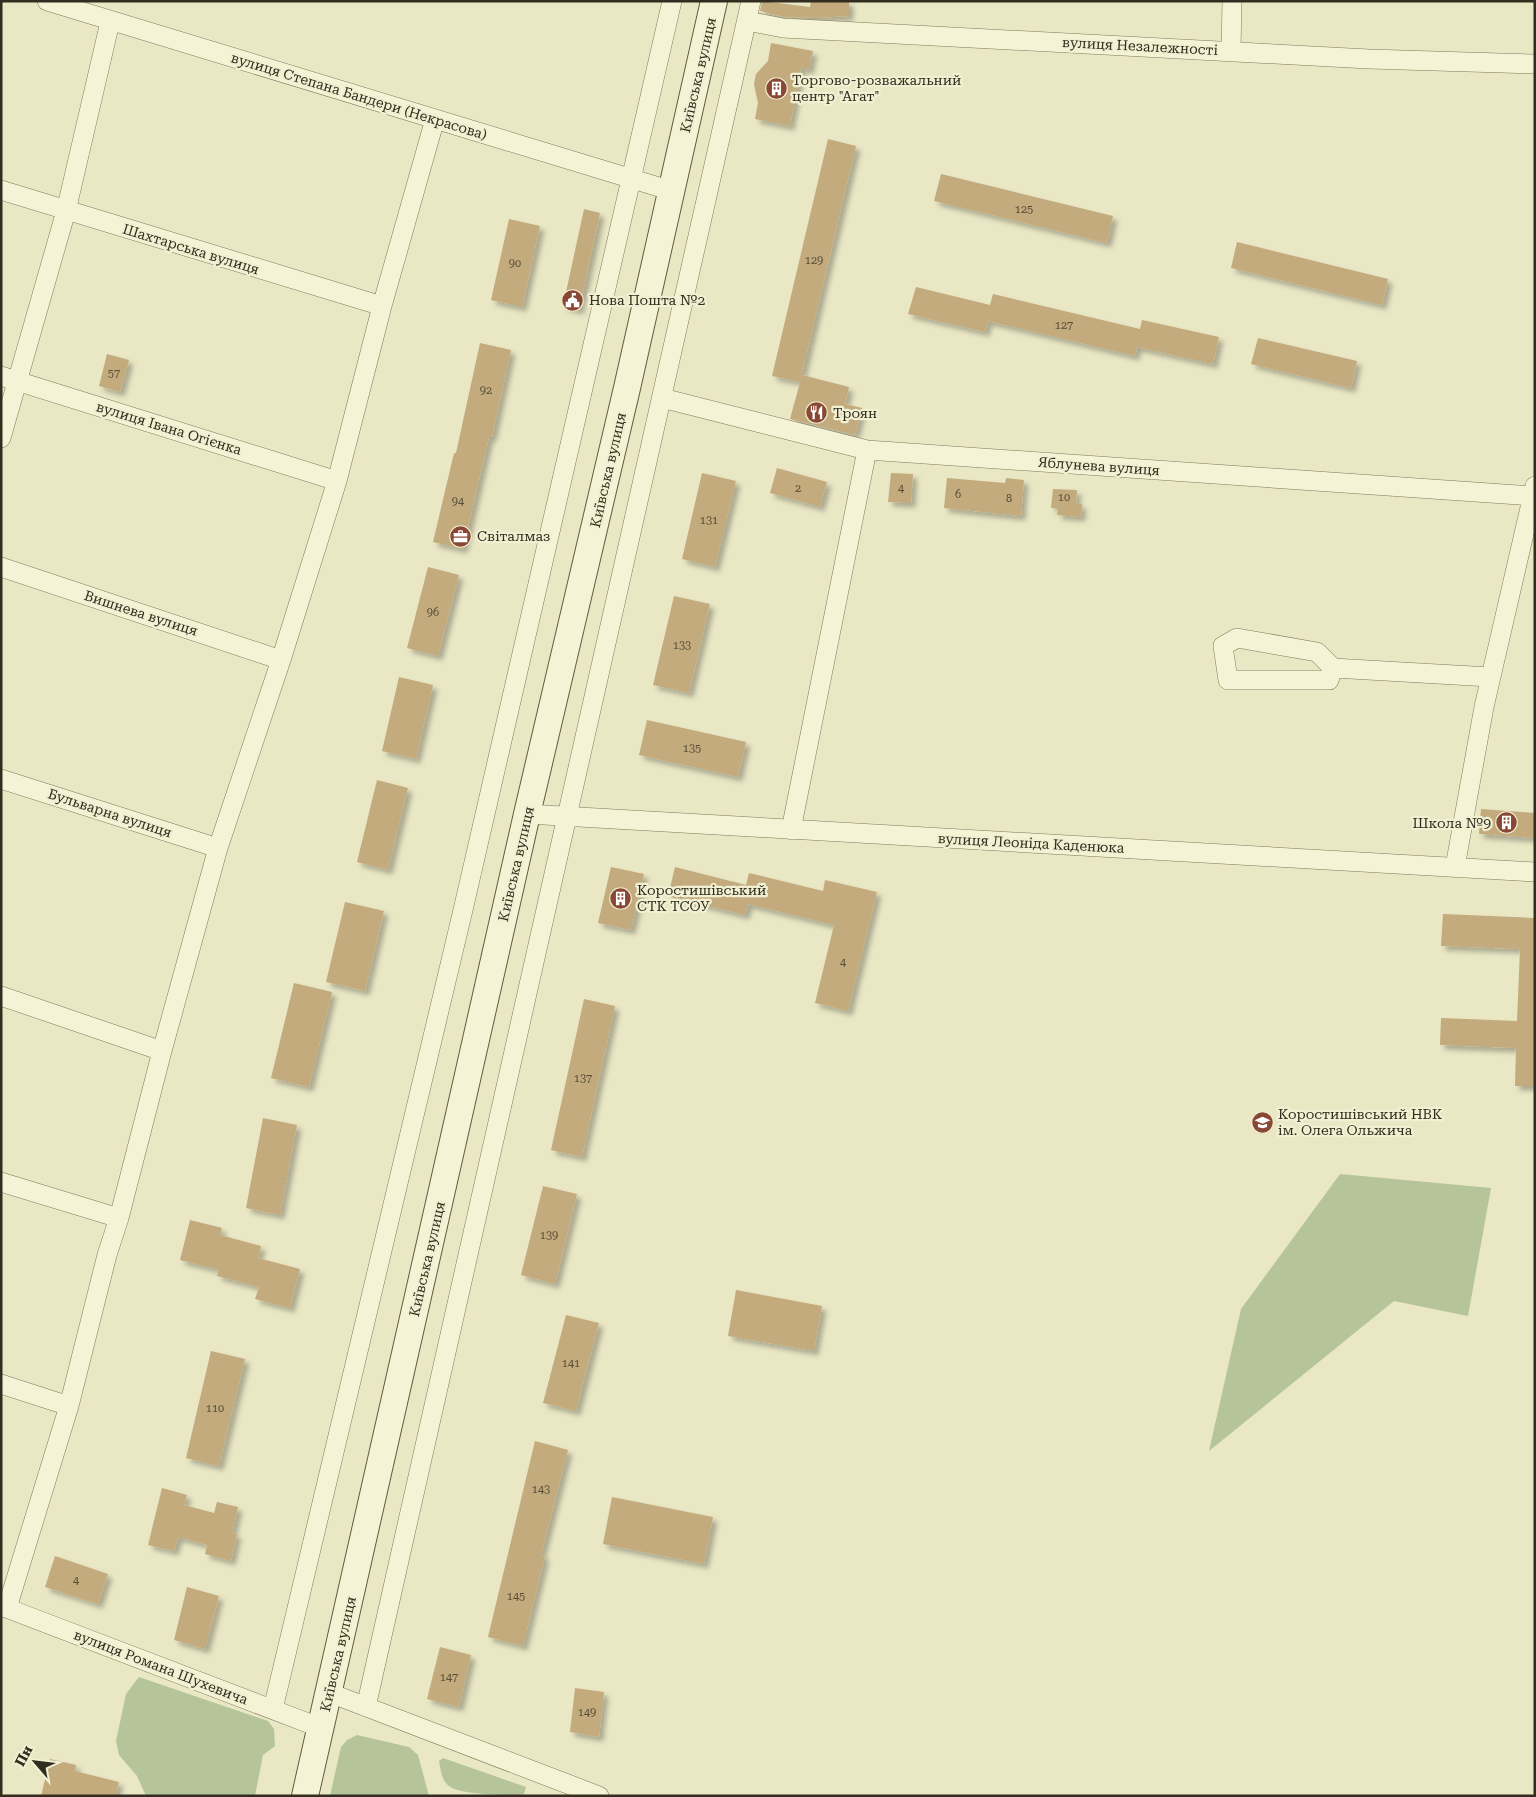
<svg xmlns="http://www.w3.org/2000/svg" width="1536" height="1797" font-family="'Roboto Serif',serif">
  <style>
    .green { fill: #b5c599 }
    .building { fill: #c3ab7e; filter: url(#shadow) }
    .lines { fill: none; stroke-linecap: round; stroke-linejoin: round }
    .street-casing { stroke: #81795c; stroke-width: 20 }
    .secondary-casing { stroke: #635a40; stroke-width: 28 }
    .street { stroke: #f4f3d6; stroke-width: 19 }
    .secondary { stroke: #f4f3d6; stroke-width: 26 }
    .labels { text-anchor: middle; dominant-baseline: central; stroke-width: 4.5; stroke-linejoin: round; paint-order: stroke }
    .number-label { font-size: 11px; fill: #574c37 }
    .street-label { font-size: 14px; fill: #332d1f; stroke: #f1f0d2 }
    .poi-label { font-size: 14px; fill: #332d1f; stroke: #f1f0d2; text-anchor: start }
  </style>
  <defs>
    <filter id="shadow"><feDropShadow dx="4.5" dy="4.5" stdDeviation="2.5" flood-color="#0004"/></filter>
  </defs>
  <rect width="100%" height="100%" fill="#e9e7c4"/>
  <path class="green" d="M1340,1174L1491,1188L1468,1316L1394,1301L1209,1451L1241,1309Z
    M139,1677L268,1721L274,1729L275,1746L263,1755L255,1796H146L137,1776L119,1755L116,1741L126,1694Z
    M357,1735L409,1747L418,1755L429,1796H330L341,1747L347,1740Z
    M443,1758L526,1787L524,1794L515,1796C500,1794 460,1795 449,1786C441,1780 441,1770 439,1761Z"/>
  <path class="building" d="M762,1L810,7L811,1H849V16L815,18L784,17L760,11Z
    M771,43L813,51L809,70L801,68L790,126L755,119L758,103L754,84L756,74L768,61Z
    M828,139L856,146L800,382L772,376Z
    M941,174L1113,216L1107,243L934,201Z
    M584,209L600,213L579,310L563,306Z
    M509,219L540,226L522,307L491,300Z
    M1237,242L1388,279L1382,305L1231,268Z
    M916,287L990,305L993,294L1140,329L1142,320L1219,337L1213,364L1137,347L1135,356L988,321L985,332L908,314Z
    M1258,338L1357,361L1351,388L1251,364Z
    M480,343L511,350L492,437H489L463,549L433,542L454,453H456Z
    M107,354L129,360L120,392L99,386Z
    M802,375L849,387L845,404L862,408L855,435L790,419Z
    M777,468L827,482L820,507L770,493Z
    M702,473L736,481L715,567L682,559Z
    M891,473L913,474L911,503L888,502Z
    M947,478L1005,483L1006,478L1024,480L1021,516L944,508Z
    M1053,489L1077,490L1076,504H1082L1081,517L1057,515L1058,509L1051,508Z
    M428,567L459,575L438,656L407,648Z
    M674,596L710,604L689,693L653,685Z
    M399,677L433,685L416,759L382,751Z
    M647,720L746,742L738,777L639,755Z
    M377,780L408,788L388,870L357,862Z
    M1481,809L1535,813V838L1479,834Z
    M611,867L644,874L631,930L598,923Z
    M675,867L746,885L749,873L823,891L825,880L877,892L848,1011L815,1003L834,925L748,904L745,915L668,896Z
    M345,902L384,911L365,991L326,982Z
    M1443,914L1535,918V1086H1515L1516,1048L1440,1045L1441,1018L1517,1021L1520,949L1441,946Z
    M294,983L332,992L309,1087L271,1078Z
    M584,999L615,1006L582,1157L551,1150Z
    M263,1118L297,1125L280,1215L246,1208Z
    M543,1186L577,1194L555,1284L521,1275Z
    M190,1220L222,1228L220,1235L261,1246L258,1258L300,1269L290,1308L255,1299L259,1287L217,1276L219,1270L180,1260Z
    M736,1290L822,1306L814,1351L728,1336Z
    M566,1315L599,1323L576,1411L543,1403Z
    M211,1351L245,1359L219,1466L186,1458Z
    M535,1441L568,1450L541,1555L545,1556L523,1646L488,1637Z
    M162,1488L187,1495L184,1505L214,1513L217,1502L238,1507L232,1533L237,1534L231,1561L205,1554L207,1545L178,1537L174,1551L148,1545Z
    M612,1497L713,1517L704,1564L603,1544Z
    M55,1556L108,1574L98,1604L45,1587Z
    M187,1587L219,1596L205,1649L174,1640Z
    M440,1647L471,1655L459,1707L427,1699Z
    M575,1688L604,1692L599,1737L570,1732Z
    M50,1759L76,1765L75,1771L119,1782L115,1796H41Z"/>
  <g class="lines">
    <defs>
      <path id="street" d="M47,1L672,191
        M747,21L783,28L1369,59L1535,64
        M1231,51L1232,1
        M1,190L382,306
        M1,376L337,481
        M662,398L867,450L1532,496
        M1,438L66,211L110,22
        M1,567L281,660
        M1333,668L1329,680H1228L1223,646L1237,638L1317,652L1333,668L1490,677
        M1,779L218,848
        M527,814L1535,872
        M791,830L867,450
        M1455,867L1484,707L1535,486
        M1,996L162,1051
        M1,1182L119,1218
        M1,1384L69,1406
        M1,1606L321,1728
        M7,1608L69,1406L107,1255L119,1218L162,1051L218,848L281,660L337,481L382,306L435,119
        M330,1693L599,1796
        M366,1707L751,1
        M273,1709L463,910L672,1"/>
      <path id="secondary" d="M305,1796L527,814L627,388L714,1"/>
    </defs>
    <use href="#street" class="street-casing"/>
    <use href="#secondary" class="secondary-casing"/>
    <use href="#street" class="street"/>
    <use href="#secondary" class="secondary"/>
  </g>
  <defs>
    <symbol id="building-disc" viewBox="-11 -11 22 22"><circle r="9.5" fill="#894833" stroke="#f1f0d2"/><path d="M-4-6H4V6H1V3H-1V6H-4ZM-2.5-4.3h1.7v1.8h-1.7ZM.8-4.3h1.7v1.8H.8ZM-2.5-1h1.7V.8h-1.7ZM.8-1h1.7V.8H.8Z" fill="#fff"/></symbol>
    <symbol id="civic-disc" viewBox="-11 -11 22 22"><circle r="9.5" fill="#894833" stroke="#f1f0d2"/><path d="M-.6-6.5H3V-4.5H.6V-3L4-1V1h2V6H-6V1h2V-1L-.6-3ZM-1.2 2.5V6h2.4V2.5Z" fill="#fff"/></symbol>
    <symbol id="restaurant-disc" viewBox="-11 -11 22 22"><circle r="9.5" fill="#894833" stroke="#f1f0d2"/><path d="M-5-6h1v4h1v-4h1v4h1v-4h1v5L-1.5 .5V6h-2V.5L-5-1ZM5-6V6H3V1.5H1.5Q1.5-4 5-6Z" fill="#fff"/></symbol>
    <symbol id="office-disc" viewBox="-11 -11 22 22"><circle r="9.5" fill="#894833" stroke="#f1f0d2"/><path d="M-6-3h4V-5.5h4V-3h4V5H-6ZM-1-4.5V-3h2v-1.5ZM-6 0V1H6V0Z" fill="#fff"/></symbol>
    <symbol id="school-disc" viewBox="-11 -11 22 22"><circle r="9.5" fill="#894833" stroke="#f1f0d2"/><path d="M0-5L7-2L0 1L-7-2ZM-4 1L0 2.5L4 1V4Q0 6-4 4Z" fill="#fff"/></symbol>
  </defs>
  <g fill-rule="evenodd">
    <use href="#building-disc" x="764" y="76" width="25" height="25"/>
    <use href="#civic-disc" x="560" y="288" width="25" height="25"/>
    <use href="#restaurant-disc" x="804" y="400" width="25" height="25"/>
    <use href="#office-disc" x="448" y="524" width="25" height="25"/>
    <use href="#building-disc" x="1494" y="810" width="25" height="25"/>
    <use href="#building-disc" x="608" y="886" width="25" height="25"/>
    <use href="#school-disc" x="1250" y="1110" width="25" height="25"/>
  </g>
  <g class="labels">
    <g class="number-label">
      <text x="1024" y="209">125</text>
      <text x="814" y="260">129</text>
      <text x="515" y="263">90</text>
      <text x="1064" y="325">127</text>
      <text x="114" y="373">57</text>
      <text x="486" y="390">92</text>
      <text x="798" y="488">2</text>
      <text x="901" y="488">4</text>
      <text x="958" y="494">6</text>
      <text x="1064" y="497">10</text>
      <text x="1009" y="498">8</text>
      <text x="458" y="501">94</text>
      <text x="709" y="520">131</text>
      <text x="433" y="612">96</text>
      <text x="682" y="645">133</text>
      <text x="692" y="748">135</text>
      <text x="843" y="962">4</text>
      <text x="583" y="1078">137</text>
      <text x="549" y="1235">139</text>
      <text x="571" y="1363">141</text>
      <text x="215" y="1408">110</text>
      <text x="541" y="1489">143</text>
      <text x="76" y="1580">4</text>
      <text x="516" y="1596">145</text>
      <text x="449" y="1677">147</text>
      <text x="587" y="1712">149</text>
    </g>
    <g class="street-label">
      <text transform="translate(1140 46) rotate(3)">вулиця Незалежності</text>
      <text transform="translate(698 75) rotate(-77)">Київська вулиця</text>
      <text transform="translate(359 96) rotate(17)">вулиця Степана Бандери (Некрасова)</text>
      <text transform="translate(191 249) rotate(17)">Шахтарська вулиця</text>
      <text transform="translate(169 428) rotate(17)">вулиця Івана Огієнка</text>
      <text transform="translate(1099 466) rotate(4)">Яблунева вулиця</text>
      <text transform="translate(608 470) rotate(-77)">Київська вулиця</text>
      <text transform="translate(141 613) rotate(18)">Вишнева вулиця</text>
      <text transform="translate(110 813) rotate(18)">Бульварна вулиця</text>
      <text transform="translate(1031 843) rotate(3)">вулиця Леоніда Каденюка</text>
      <text transform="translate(516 864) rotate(-77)">Київська вулиця</text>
      <text transform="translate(427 1259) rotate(-77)">Київська вулиця</text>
      <text transform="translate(338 1654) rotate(-77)">Київська вулиця</text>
      <text transform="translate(161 1667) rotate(21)">вулиця Романа Шухевича</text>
    </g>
    <g class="poi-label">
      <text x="792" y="80">Торгово-розважальний<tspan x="792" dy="16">центр "Агат"</tspan></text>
      <text x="589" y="300">Нова Пошта №2</text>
      <text x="833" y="413">Троян</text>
      <text x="477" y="536">Світалмаз</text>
      <text x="1491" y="823" text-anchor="end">Школа №9</text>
      <text x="637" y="890">Коростишівський<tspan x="637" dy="16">СТК ТСОУ</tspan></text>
      <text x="1278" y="1114">Коростишівський НВК<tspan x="1278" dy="16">ім. Олега Ольжича</tspan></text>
    </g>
  </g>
  <rect width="1536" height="1797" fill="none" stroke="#332d1f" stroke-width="5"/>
  <g transform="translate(35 1762) rotate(298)" stroke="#f1f0d2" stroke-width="4" paint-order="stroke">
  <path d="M0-4L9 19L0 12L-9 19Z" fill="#332d1f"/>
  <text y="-8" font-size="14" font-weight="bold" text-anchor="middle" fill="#332d1f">Пн</text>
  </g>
</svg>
